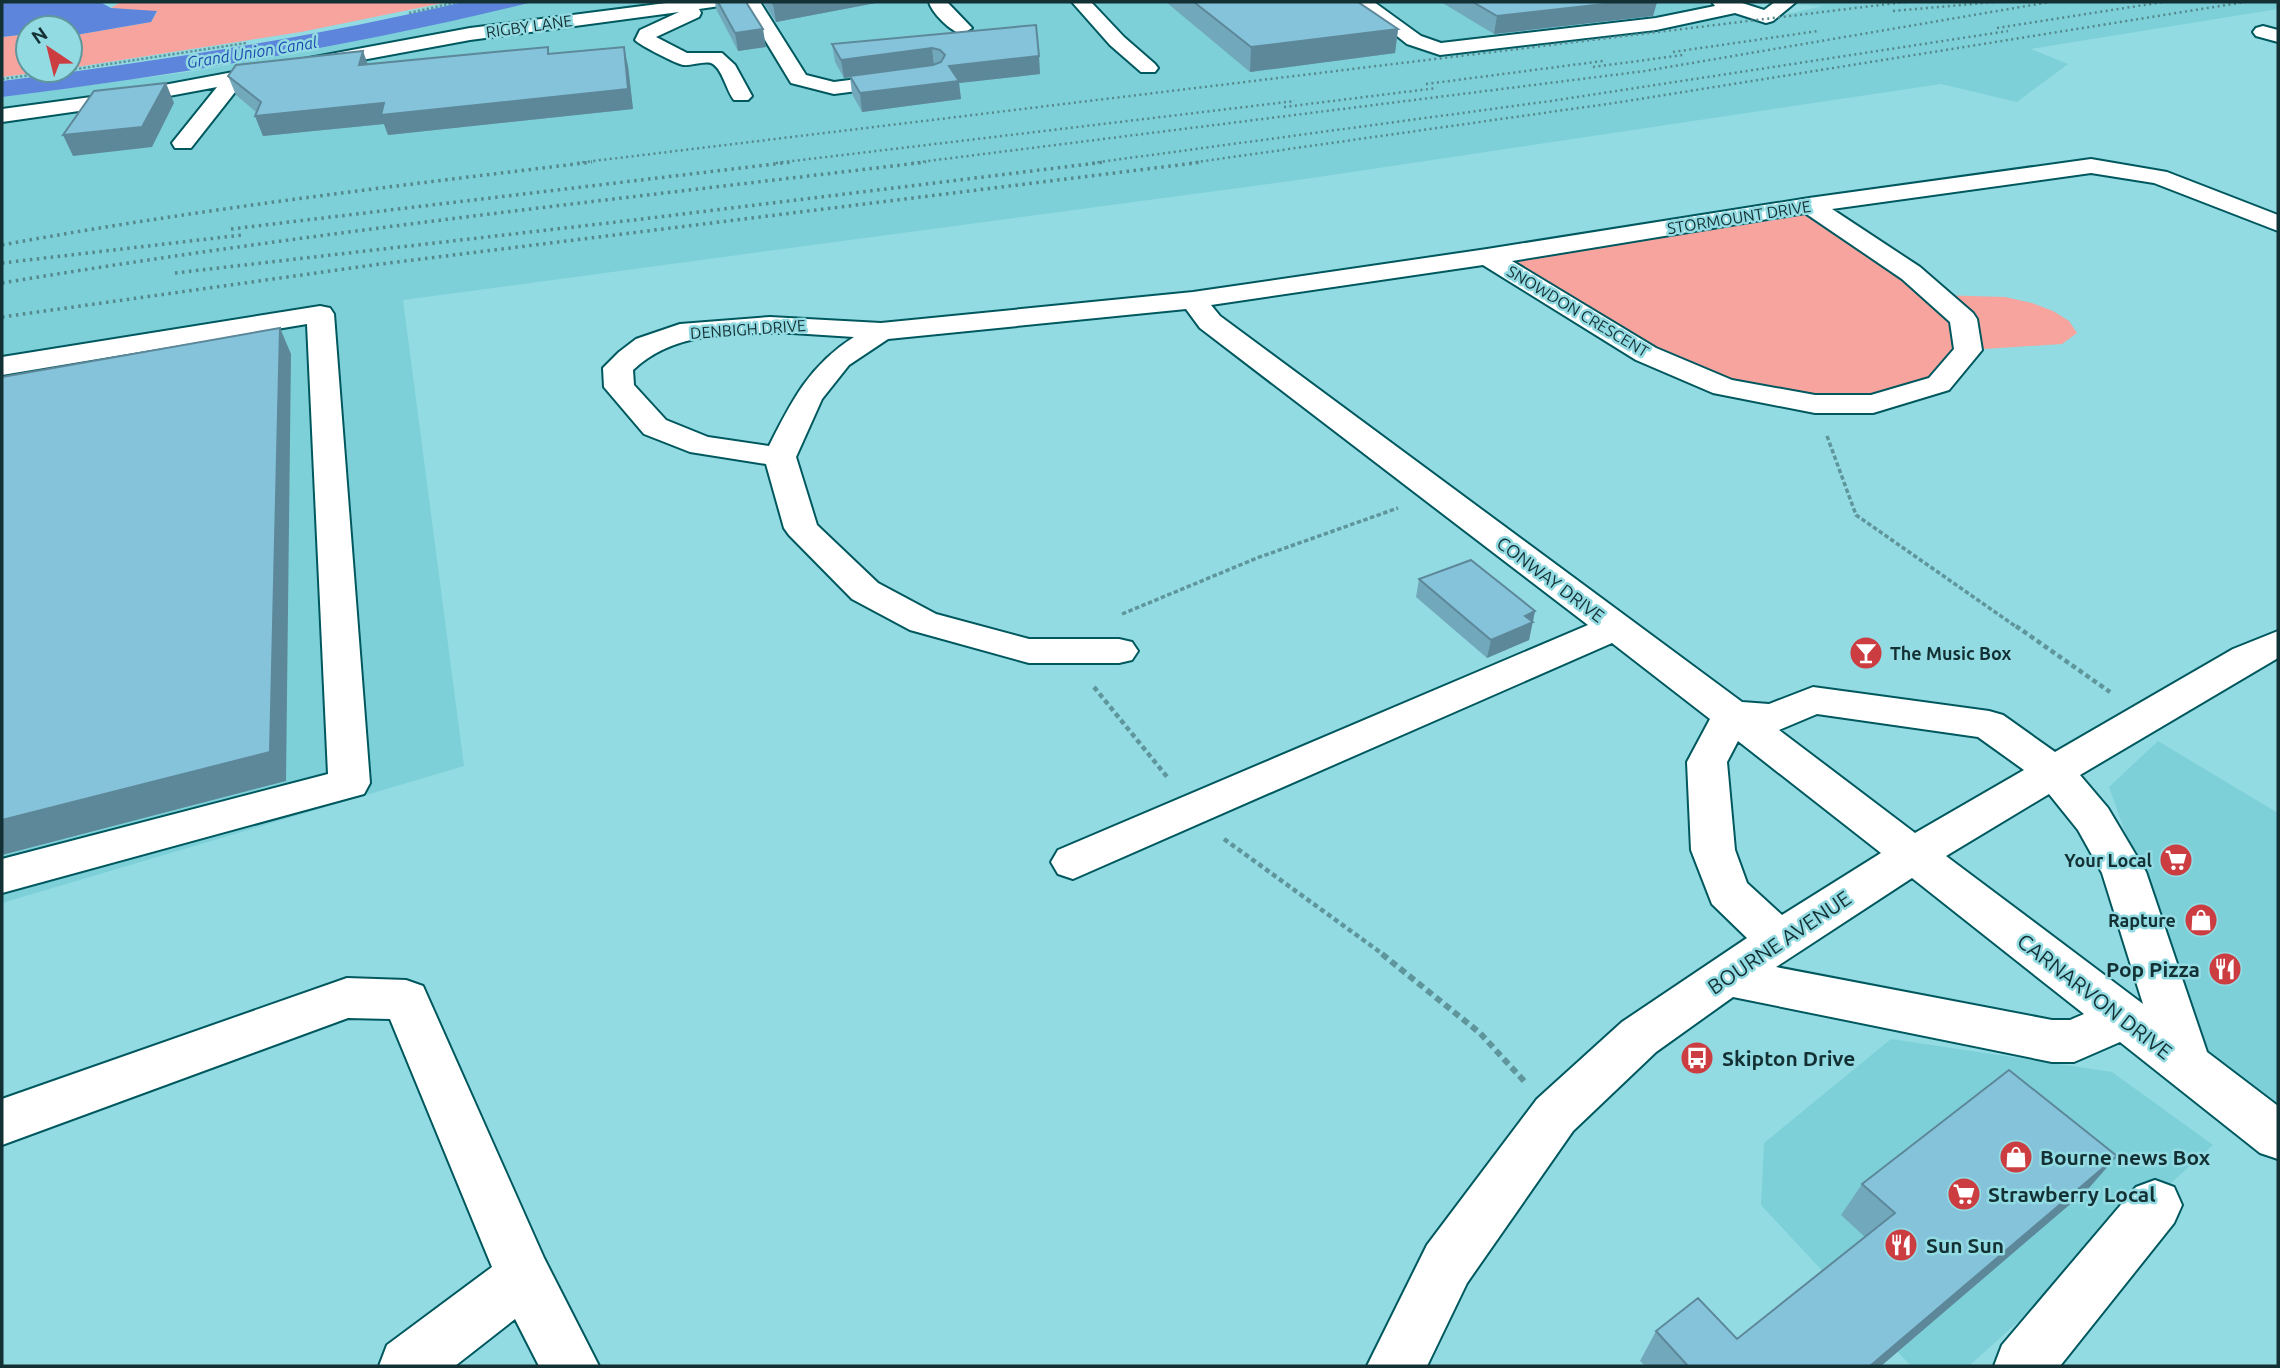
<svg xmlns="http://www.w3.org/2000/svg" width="2280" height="1368" font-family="Ubuntu,sans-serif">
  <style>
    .built { fill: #7dd0d8 }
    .green { fill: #f7a39e }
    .water { fill: #5c85db }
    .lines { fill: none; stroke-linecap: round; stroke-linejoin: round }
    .minor-casing { stroke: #00585f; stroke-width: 4 }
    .path-far3 { stroke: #5f969c; stroke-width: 2.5; stroke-dasharray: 2.5 2; stroke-linecap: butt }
    .path-far2 { stroke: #5f969c; stroke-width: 3.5; stroke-dasharray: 4.5 2.5; stroke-linecap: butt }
    .path-far1 { stroke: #5f969c; stroke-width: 4.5; stroke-dasharray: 5 3.5; stroke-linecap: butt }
    .path { stroke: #5f969c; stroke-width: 6; stroke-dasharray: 7 4.5; stroke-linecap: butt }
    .minor { fill: #fff; fill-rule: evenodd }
    .rail-far1 { stroke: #55888d; stroke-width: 2.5; stroke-dasharray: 2 3.5; stroke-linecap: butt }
    .rail { stroke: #55888d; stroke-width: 3.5; stroke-dasharray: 2.5 4.5; stroke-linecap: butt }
    .wall { fill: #72a8bc }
    .shaded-wall { fill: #5d8899 }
    .building { fill: #85c3db; stroke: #5d8899; stroke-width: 2 }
    .labels { text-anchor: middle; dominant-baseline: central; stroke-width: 5; stroke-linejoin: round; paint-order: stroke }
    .far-street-label { font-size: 16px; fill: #133134; stroke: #93dbe2 }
    .far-water-label { font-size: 16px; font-style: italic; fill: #1e49ae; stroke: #93dbe2 }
    .street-label { font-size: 18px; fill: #133134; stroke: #93dbe2 }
    .poi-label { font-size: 18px; font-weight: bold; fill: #133134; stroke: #93dbe2; text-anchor: end }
    .near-street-label { font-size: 21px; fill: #133134; stroke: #93dbe2 }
    .near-poi-label { font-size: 21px; font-weight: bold; fill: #133134; stroke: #93dbe2; text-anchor: start }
  </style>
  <rect width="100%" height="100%" fill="#93dbe2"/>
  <path class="built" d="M533,2H1697L1756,21L1823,6L1745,2H2278V9L2031,49L2068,64L2017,102L1941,84L1305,179L403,300L464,766L2,903V97L195,71L321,48Z
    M2158,741L2278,813V1119L2207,1062L2109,787Z
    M1891,1039L2112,1072L2213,1145L1969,1366H1911L1761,1205L1764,1143Z"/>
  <path class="green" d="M121,2H448L301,32L70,68V36L151,22L157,12L111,8Z
    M28,34V70H56L2,77V37Z
    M1809,205L1936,295L2005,297L2032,303L2053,311L2069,321L2077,333L2062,344L1968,350L1939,384L1873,404L1724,387L1487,257Z"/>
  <path class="water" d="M2,2H100L111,8L157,11L151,22L70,36V28H28V34L2,37Z
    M463,2H533C358,45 180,75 2,97V81C156,61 311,38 463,2Z"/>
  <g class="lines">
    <defs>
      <path id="minor" d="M674,2H723L720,6L699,9L701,13L699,17L656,37L687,53H722L735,65L752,96L748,100H734C727,92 722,67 711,63C703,61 691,66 683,65C677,64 639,45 635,40L640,30L679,12L470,40L243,82L191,148H175L172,143L217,87L121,105L2,122V109L121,93L470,28Z
        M742,2H760L806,75L834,82L904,73L911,75L914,79L911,83L904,85L834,94L791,83Z
        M929,2H947L972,28L962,34C950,31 932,13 929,2Z
        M1072,2H1091L1124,37L1155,64L1158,68L1155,72H1141L1110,45Z
        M1354,2H1374L1421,36L1441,43L1656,18L1715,6L1712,2H1739L1764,10L1775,2H1796L1773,21L1766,23L1735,13L1656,30L1440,55L1407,44Z
        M2263,26L2278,30V42L2256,36L2253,32L2256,28Z
        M2091,159L2167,172L2278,215V231L2154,183L2091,173L1832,209L1920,267L1973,313L1977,319L1982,350L1949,390L1873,413H1815L1713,393L1636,360L1483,265L1211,305L1220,316L1742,702L1769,704L1813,687L1989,711L2003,715L2055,752L2233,649L2278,631V658L2080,775L2108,808L2146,872L2207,1052L2278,1106V1159L2260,1153L2120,1042L2074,1062H2052L1733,997L1656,1052L1573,1131L1467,1283L1427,1366H1367L1427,1245L1537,1099L1622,1022L1747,938L1712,904L1691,850L1687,762L1710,719L1612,643L1073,879L1058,874L1051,862L1058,850L1588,625L1200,328L1186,309L888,339L849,365L822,399L796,457L817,525L878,583L936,614L1029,639H1119L1132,642L1138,651L1132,660L1119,663H1029L910,630L852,599L789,535L784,528L766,464L690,452L644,434L604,387L603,368L619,352L636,339L680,324L770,317L881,323L1193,292L1487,249L1809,198ZM1805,213L1902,279L1950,322L1954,349L1929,378L1871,395H1815L1732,380L1656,348L1512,261ZM792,333L854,337C810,365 792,400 769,446L708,437L666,420L634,385L633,370C675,330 738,333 792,333ZM1817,714L1978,737L2024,770L1915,833L1779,730ZM1738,741L1881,853L1782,915L1747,883L1735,850L1727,762ZM2049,794L2078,830L2102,873L2143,1004L1946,856ZM1912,878L2084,1014L2070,1020H2052L1776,967Z
        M320,306L330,308L334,314L370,783L364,794L2,893V859L328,774L307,324L2,375V357Z
        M347,978L406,980L423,986L544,1258L599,1366H539L515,1319L455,1366H379L387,1345L492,1267L390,1019L348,1018L2,1145V1099Z
        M2155,1180L2174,1187L2182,1205L2174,1223L2060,1366H1994L2002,1345L2136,1187Z"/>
    </defs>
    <use href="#minor" class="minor-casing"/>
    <path class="path-far3" d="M409,13L457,2
      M70,70L246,43
      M2,79L68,70"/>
    <path class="path-far2" d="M1827,436L1856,515L2018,628
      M1122,614L1257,558L1398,508"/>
    <path class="path-far1" d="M2016,626L2110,692
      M1094,687L1168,778
      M1224,839L1384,955"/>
    <path class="path" d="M1382,954L1480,1033L1524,1081"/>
    <use href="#minor" class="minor"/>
    <path class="rail-far1" d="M1893,11L1995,2
      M1997,28L2163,2
      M1673,52L1818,31
      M1593,67L1683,55
      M1426,84L1603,61
      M1284,107L1437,88
      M577,163L1905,2
      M776,163L1295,101
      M912,163L1645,71L2050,2
      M1092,163L1551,101L2008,31
      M1190,163L1621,102L2245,2"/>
    <path class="rail" d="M231,229L791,162
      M2,245C197,209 395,186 592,162
      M2,263L242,235
      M175,273L634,220L1105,162
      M2,283C309,232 618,199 926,162
      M2,317L373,265L1203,162"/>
  </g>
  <path class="wall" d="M715,2H746L766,47L738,51L716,9Z
    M763,2H881L776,22Z
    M1166,2H1358L1398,29L1395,53L1250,72Z
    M1441,2H1657L1653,16L1494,34Z
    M1036,25L1040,74L959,83L961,99L862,112L852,94L850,77L844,78L835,62L832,44Z
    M550,54L628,66L633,109L388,135L384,124L263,136L255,116L256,112L236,95L228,76L367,64Z
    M1419,579L1535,611L1529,640L1487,658L1416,597Z
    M1862,1184L2089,1188L1881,1366H1645L1640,1361L1656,1331L1737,1339L1865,1237L1841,1215Z"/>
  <path class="shaded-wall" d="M787,2H881L776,22L773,4Z
    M1622,2H1657L1653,16L1494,34L1497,16Z
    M763,29L766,47L738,51L735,33Z
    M1398,29L1395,53L1250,72L1251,47Z
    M624,47L628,66L633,109L388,135L384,124L263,136L255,116Z
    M932,48L934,66L844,78L841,60Z
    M363,51L370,70L359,65Z
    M1039,56L1040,74L959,83L961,99L862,112L860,93L949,66Z
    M166,83L174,103L152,147L73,156L63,135Z
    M280,328L291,354L286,781L2,855V820Z
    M1535,611L1529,640L1487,658L1491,640L1525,616Z
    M2117,1156L2089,1188L1881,1366H1870Z"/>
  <path class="building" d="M718,2H746L763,29L735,33Z
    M771,2H787L773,4Z
    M1194,2H1358L1398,29L1251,47Z
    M1473,2H1622L1497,16Z
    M1036,25L1039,56L949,66L959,81L860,93L850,76L933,65L941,62L945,55L940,50L932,48L841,60L832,44Z
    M548,47V54L624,47L628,89L381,115L384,103L255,116L261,102L228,76L236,65L363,51L359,65Z
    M166,83L142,127L63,135L94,91Z
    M280,328L270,752L2,820V377Z
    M1471,560L1535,611L1525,616L1533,622L1491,640L1419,579Z
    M2009,1070L2117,1156L1870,1366H1688L1656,1331L1698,1298L1737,1339L1895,1213L1862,1184Z"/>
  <defs>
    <symbol id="bar-disc" viewBox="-11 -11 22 22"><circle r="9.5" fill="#cc3d41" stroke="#93dbe2"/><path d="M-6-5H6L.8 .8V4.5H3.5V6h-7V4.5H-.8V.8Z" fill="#fff"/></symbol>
    <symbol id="supermarket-disc" viewBox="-11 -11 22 22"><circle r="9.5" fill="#cc3d41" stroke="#93dbe2"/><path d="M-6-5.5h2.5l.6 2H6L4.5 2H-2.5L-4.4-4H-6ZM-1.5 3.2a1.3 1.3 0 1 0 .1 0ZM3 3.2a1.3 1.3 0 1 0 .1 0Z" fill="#fff"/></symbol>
    <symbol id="shop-disc" viewBox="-11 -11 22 22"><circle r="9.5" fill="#cc3d41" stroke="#93dbe2"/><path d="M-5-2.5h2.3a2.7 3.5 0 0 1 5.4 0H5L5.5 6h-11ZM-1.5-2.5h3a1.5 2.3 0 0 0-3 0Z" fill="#fff"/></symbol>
    <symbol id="restaurant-disc" viewBox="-11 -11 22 22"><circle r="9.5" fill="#cc3d41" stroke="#93dbe2"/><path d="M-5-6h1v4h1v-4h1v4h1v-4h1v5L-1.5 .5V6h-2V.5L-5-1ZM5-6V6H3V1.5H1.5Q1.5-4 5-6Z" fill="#fff"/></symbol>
    <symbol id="bus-disc" viewBox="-11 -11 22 22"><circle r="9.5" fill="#cc3d41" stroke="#93dbe2"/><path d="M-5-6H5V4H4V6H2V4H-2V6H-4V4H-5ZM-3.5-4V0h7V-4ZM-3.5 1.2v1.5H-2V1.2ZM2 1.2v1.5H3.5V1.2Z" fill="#fff"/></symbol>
  </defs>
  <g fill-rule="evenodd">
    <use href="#bar-disc" x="1847" y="634" width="38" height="38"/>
    <use href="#supermarket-disc" x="2157" y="841" width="38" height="38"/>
    <use href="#shop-disc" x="2182" y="901" width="38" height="38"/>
    <use href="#restaurant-disc" x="2206" y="950" width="38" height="38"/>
    <use href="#bus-disc" x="1678" y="1039" width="38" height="38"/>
    <use href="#shop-disc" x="1997" y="1138" width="38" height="38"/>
    <use href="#supermarket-disc" x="1945" y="1175" width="38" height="38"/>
    <use href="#restaurant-disc" x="1882" y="1226" width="38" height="38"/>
  </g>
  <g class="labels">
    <g class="far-street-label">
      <text transform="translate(529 26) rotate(-8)">RIGBY LANE</text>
      <text transform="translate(1739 217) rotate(-9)">STORMOUNT DRIVE</text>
      <text transform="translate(1578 311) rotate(31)">SNOWDON CRESCENT</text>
      <text transform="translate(748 329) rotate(-4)">DENBIGH DRIVE</text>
    </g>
    <g class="far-water-label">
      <text transform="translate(252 52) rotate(-9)">Grand Union Canal</text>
    </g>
    <g class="street-label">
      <text transform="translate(1551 579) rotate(37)">CONWAY DRIVE</text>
    </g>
    <g class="poi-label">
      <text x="1890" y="653" text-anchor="start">The Music Box</text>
      <text x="2152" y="860">Your Local</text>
      <text x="2176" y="920">Rapture</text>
    </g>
    <g class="near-street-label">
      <text transform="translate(1779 942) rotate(-34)">BOURNE AVENUE</text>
      <text transform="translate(2095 996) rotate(38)">CARNARVON DRIVE</text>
    </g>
    <g class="near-poi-label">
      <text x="2200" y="969" text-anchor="end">Pop Pizza</text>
      <text x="1722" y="1058">Skipton Drive</text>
      <text x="2040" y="1157">Bourne news Box</text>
      <text x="1988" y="1194">Strawberry Local</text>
      <text x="1926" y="1245">Sun Sun</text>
    </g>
  </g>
  <rect width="2280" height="1368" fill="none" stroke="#133134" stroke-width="7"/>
  <g transform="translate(49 49) rotate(325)"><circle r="33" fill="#93dbe2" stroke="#60979c" stroke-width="2"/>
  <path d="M0-5L12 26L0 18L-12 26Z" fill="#cc3d41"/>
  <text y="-10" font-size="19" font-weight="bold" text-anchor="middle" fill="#133134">N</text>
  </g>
</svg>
